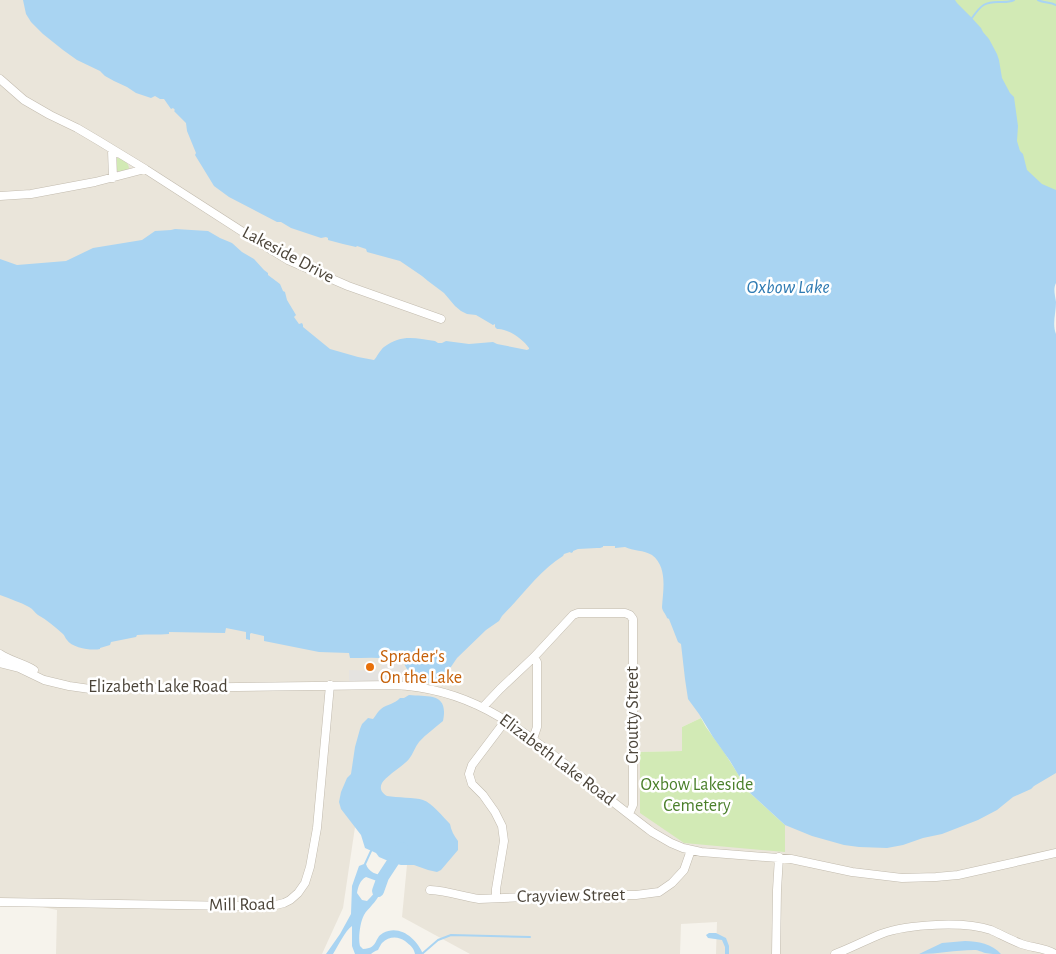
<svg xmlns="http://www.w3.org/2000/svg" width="1056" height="954" font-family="'Alegreya Sans',sans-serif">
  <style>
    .residential { fill: #eae5da }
    .green { fill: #d2eab5 }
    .parking { fill: #e5e3e0 }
    .water { fill: #a9d4f2; fill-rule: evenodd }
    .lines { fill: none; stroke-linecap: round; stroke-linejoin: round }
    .stream { stroke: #a9d4f2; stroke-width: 2 }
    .river { stroke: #a9d4f2; stroke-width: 12 }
    .minor-casing { stroke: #c2bbae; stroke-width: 9 }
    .minor { stroke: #fff; stroke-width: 8 }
    .food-dot { fill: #e8710a; stroke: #fff; stroke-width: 2 }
    .labels { text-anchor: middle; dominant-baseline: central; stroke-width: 5; stroke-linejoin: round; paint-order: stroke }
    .street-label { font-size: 18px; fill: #4b4439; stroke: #fff }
    .food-label { font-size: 18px; fill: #c56008; stroke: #fff; text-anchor: start }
    .park-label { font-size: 18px; fill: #4a7f2a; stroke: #fff }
    .water-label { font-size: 19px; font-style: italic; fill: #2e7ab2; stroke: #fff }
  </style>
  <rect width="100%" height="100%" fill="#f6f3ec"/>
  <path class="residential" d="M0,0H97L590,369L376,400L0,297Z
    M624,468L751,577L701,718L682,727L683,751L641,752L785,825L784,804L1056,707V954H716L717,922L681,924L680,954H470L402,917L411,823L363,773L343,908L322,954H56L57,910L0,898V544Z"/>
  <path class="green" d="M901,0H1056V205L1015,193Z
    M117,158C123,158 128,162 129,168L128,170L120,172L116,170Z
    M701,718L706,727L724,752L750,793L785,825V852L684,843L640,813V752L682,751V727Z"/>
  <path class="parking" d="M381,660L401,663L404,669L403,679L395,677V681H349V670L381,671Z"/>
  <path class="water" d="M23,0H955L957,3L971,17L981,28L983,32L989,39L997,54L999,60L1002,78L1010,93L1014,97L1018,126L1017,141L1020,151L1023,154L1027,170L1042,184L1056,190V283C1053,289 1055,295 1056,302C1056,313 1052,324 1056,334V773L1034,786L1031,789L1013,797L997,810L978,820L942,834L923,838L903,845L887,848L859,847L844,845L812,836L785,825L750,793L742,781L730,761L713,737L699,714L688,699L685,679L681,644L678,642L669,619L667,618C666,614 662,611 662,607C663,591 668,567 652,555C644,550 633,551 625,547L615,548V546H603V547L600,548H597L578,549L573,551V552L571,553L570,552L564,554L563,556C541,569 521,597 502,616L499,621L486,630L457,658L440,683L436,684L415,680L411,676L403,662C385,656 368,658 350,658L349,653L319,652L264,641V636L251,633L250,634V640L246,639V632L226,628L225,633L169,632V634C158,635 148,634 137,635L136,637L111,642L110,645L100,648V649C92,651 72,648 67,640C65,638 65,636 63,634C55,627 47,620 38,615C35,613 33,609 29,607C20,602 10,599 0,595V259L17,265L66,261L93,248L142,240L155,231L171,230L175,229L208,231L220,238L232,243L242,252L254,259L264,270L268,273V275L280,284L283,291L285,292L287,300L296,315L294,317L299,324L302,323L303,325V327L330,349L358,357L374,360C377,357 380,350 384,347C401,334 415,338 435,341L438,343H442L446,341L469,344L493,342L497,344L527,350L529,349V348C523,339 507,328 497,329L495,327V324L493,325L476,315L467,314L461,311L455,306L444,293L428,281L422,276L400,261L367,252L366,249L357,246L356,247L343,244L328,240V238L326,237L321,238L291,228L281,222H277L229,197L214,186L195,155L196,153L187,131L186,123L174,111L175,110L173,108L171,109L164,99H160L155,96L151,98L136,93L127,87L114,81L105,76L100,71L77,60L63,50L43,34L31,22L26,14Z
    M409,695C428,697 449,692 443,721C435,728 426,734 419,742C415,747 413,754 409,759C403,766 385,777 382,783C379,789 382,793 387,796C397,798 415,797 423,800C432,803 443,817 450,824C451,830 454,836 458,841V850L441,870L437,872L428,870L414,865H401L393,863L379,857L376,853L365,848L361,835L341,809L339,802L341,792L347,778L351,774L355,747L360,729L362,724L368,718L373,719C376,716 377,712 381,709C387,704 395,704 400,698H404Z
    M364,864H366C368,872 377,875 385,876C384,887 379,898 372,905C369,909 366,911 364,915C360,922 358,939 360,946L363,949C379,948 373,939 383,933C400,924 417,939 423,954H415C414,948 410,945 405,941C398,936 389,936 382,943C381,944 379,948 378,950C375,951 373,952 371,954H355L352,946V926C345,931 338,946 333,954H326L340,934L351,914L352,886L359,866ZM366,877L377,881C378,888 373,896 367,901L362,900L357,893C358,887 360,880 366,877Z
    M709,933H716L726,938L729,946V954H725V947L722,940L708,938L706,935Z
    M965,941C978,941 992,944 1001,954C996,954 990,954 985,953C981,952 979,950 974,950C955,950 938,954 919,954L942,943Z"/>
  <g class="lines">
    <path class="stream" d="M1038,0C1044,3 1050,2 1056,5
      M972,18C981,5 985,1 1002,2C1007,2 1010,2 1014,0
      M365,864L371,851
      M423,953L438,940L451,935L530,937"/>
    <path class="river" d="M378,891L383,877L402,848"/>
    <defs>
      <path id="minor" d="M0,79L24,100L50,115L77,128L99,141L145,169L260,243L288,260L348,286L441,319
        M112,150L113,178
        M0,196L31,194L95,182L145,169
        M0,654C10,661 23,663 34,670
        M0,663L19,668L44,680L69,686L90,689L393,685C469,688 513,723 570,768C597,789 624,811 652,832L671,843L683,848L701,852L791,859L852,872L902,878L936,877L958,875L1056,853
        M483,707L500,689L534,657L573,615L578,613H625L630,615L633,619V805L629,814
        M533,739L537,727V662L534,657
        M430,890C448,891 461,896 479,899L581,895H636L659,892L672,883L684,870L691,850
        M496,897V889L504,841L502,826L495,812L483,795L472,784L469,774L472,765L506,720
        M0,902L237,906L276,905L284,903L290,900L298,893L305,883L310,867L317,828L330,685
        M776,954L777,890L779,857
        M835,954C851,948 866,940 881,934C908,924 964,921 991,930C1000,934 1009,939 1019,943C1030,948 1044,947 1055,954"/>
    </defs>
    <use href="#minor" class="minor-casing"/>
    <use href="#minor" class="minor"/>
  </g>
  <circle class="food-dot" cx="370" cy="667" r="5"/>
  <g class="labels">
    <g class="street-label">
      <text transform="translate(288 255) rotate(28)">Lakeside Drive</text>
      <text x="158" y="687">Elizabeth Lake Road</text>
      <text transform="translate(633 715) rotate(-90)">Croutty Street</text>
      <text transform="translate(557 760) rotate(37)">Elizabeth Lake Road</text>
      <text transform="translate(571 896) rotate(-1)">Crayview Street</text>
      <text transform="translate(242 905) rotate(-1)">Mill Road</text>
    </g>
    <g class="food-label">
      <text x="380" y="657">Sprader's<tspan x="380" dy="21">On the Lake</tspan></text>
    </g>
    <g class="park-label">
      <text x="697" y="785">Oxbow Lakeside<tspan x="697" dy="21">Cemetery</tspan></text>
    </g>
    <g class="water-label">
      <text x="788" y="287">Oxbow Lake</text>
    </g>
  </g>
</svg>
